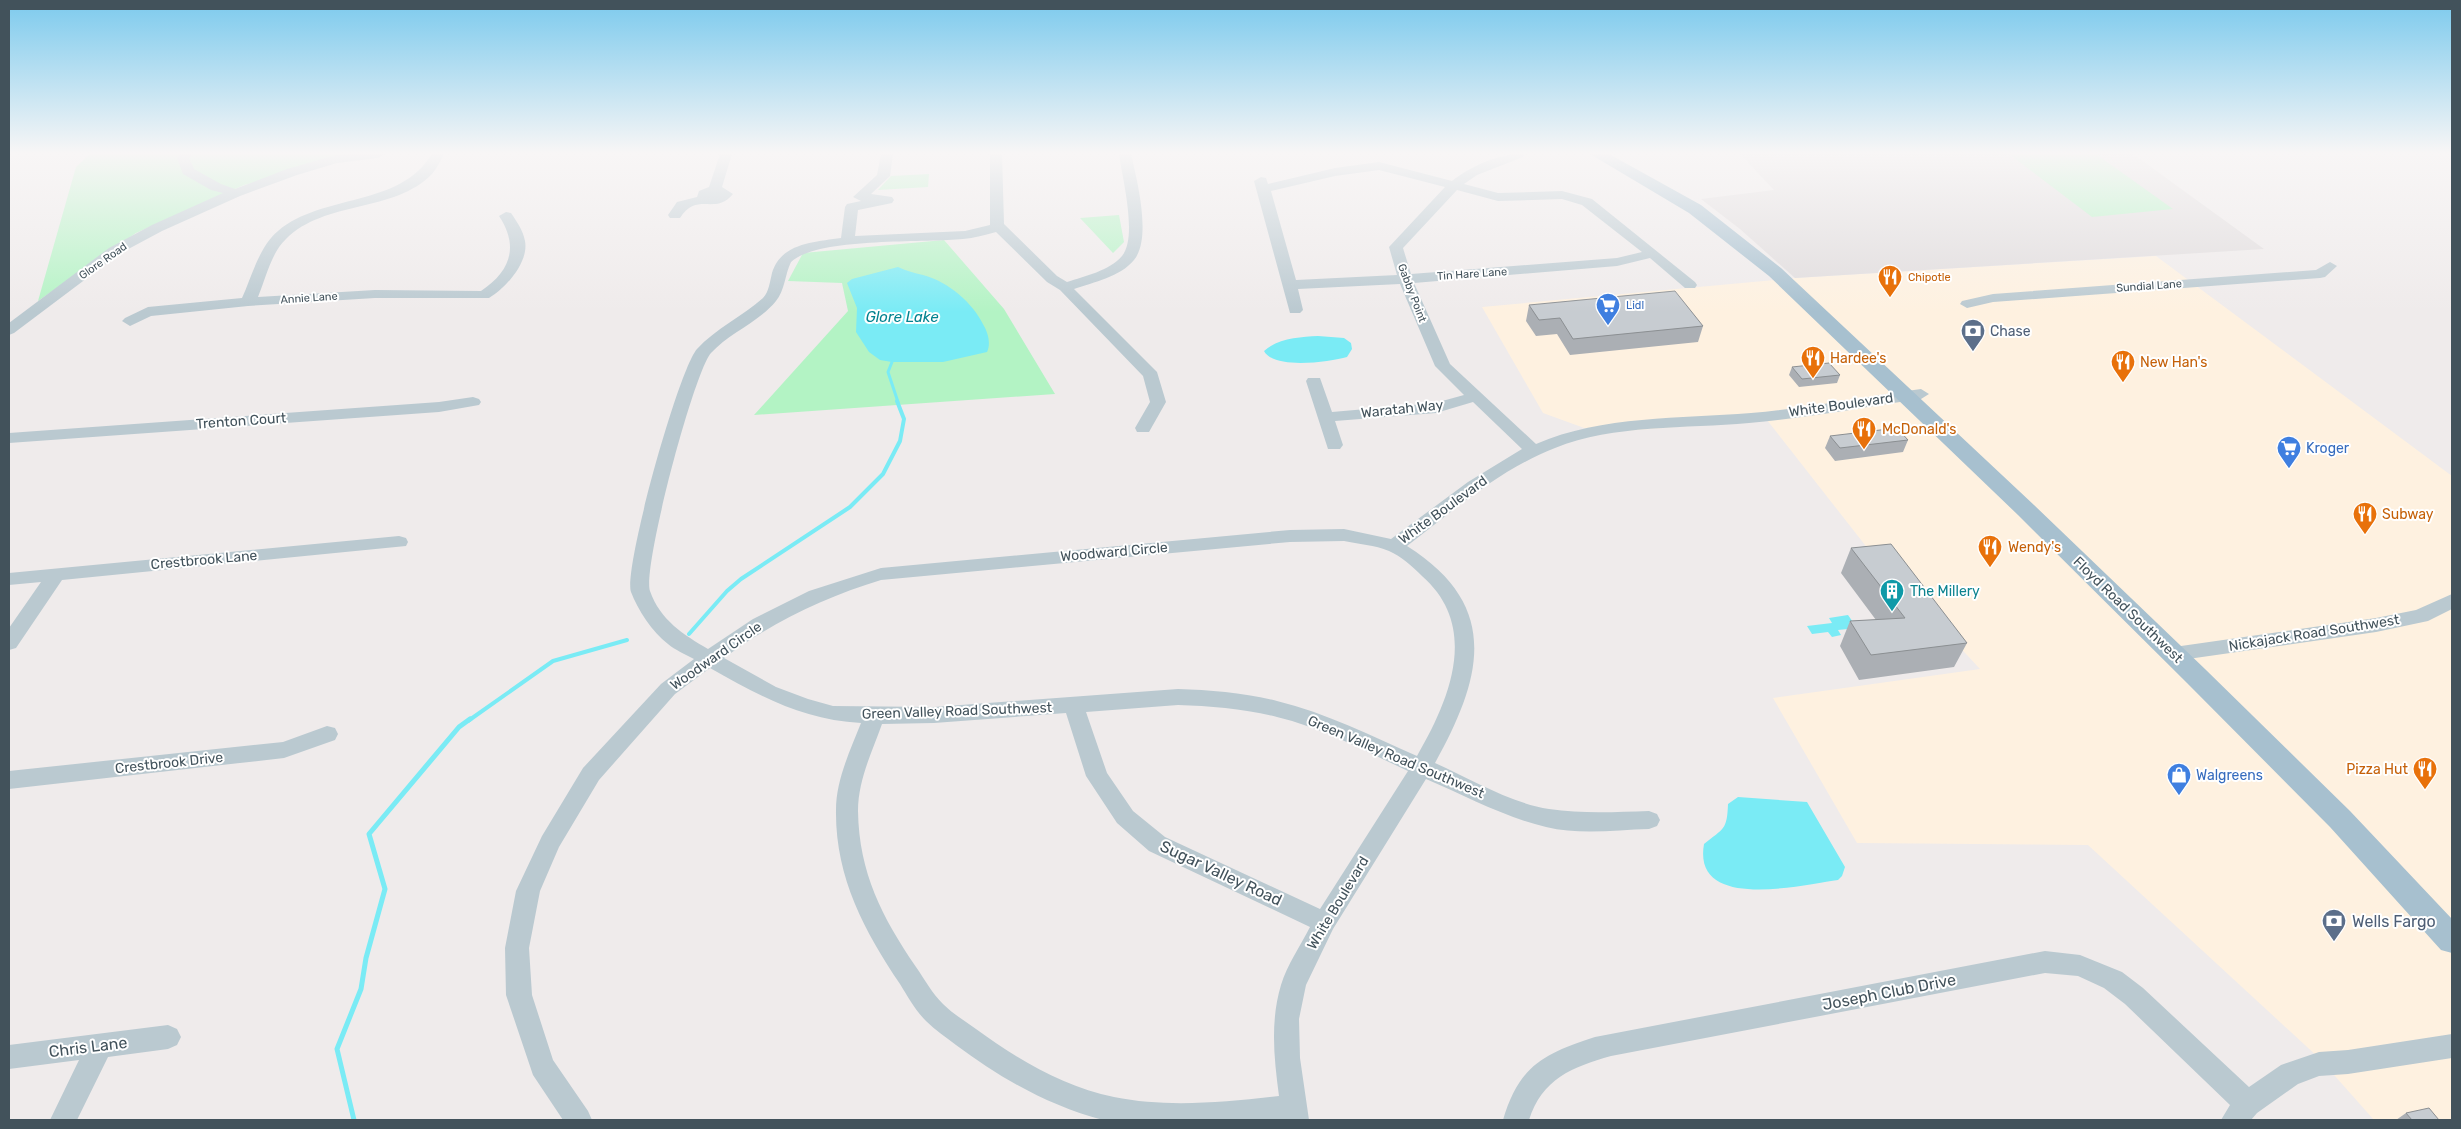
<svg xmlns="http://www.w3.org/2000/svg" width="2461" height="1129" font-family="Rubik,sans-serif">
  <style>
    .commercial { fill: #fef1e0 }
    .education { fill: #e0dcdd }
    .green { fill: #b3f3c4 }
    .water { fill: #7aebf5 }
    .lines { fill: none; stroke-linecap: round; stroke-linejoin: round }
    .stream-far2 { stroke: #7aebf5; stroke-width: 3 }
    .stream-far1 { stroke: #7aebf5; stroke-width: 4 }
    .stream { stroke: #7aebf5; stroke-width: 5 }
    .minor { fill: #bac9d0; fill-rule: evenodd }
    .major { fill: #a7c0cf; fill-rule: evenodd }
    .wall { fill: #abafb4 }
    .building { fill: #c7ccd1; stroke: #8b8f92 }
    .labels { text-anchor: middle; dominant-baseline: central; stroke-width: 4; stroke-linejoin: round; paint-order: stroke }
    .far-street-label { font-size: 11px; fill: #42525b; stroke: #fff }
    .far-food-label { font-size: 11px; fill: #c56008; stroke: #fff; text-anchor: start }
    .far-shop-label { font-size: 11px; fill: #366cbe; stroke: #fff; text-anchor: start }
    .service-label { font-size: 14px; fill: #4e5e75; stroke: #fff; text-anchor: start }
    .food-label { font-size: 14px; fill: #c56008; stroke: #fff; text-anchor: start }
    .street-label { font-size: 14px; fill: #42525b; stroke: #fff }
    .shop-label { font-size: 14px; fill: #366cbe; stroke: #fff; text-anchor: start }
    .culture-label { font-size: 14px; fill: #0d838f; stroke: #fff; text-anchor: start }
    .water-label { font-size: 15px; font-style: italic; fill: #038390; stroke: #fff }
    .near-street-label { font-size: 16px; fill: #42525b; stroke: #fff }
    .near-service-label { font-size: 16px; fill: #4e5e75; stroke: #fff; text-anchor: start }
  </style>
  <rect width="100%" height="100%" fill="#efebeb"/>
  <path class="commercial" d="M2156,256L2452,476V1120H2374L2319,1058L2088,845L1857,843L1773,698L1980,669L1865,545L1767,420L1598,433L1543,413L1482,307L1795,278Z"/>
  <path class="education" d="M1740,154H2133L2264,249L1795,278L1740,229L1701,199L1774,190Z"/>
  <path class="green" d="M90,154H365L244,185L136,233L38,301L76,167Z
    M2009,154H2096L2173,209L2092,217Z
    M929,174L928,187L878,190L891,176Z
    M1119,215L1124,242L1113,253L1080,218Z
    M944,240L1004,309L1055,394L754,415L848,311L842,283L788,281L803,253Z"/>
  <path class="water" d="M898,267C907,271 914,273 923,275C949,282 973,303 984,326C988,333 991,344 987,352L943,362H892L880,360L869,352L856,332L857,308L847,283L852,279Z
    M1318,336L1344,338L1351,343L1352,349L1347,357C1329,362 1274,370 1264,351C1278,338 1300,337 1318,336Z
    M1848,615L1857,628L1838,630L1841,635L1832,637L1828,632L1812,634L1807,626L1832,623L1829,618Z
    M1738,797L1807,802L1845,867L1842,876L1838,880C1802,885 1692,912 1704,844C1724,828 1727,830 1728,804Z"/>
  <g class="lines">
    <path class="stream-far2" d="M892,362L888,372L898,402"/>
    <path class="stream-far1" d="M689,634L727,591L741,579L850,507L883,474L900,441L904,419L897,401
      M468,721L553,661L627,640"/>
    <path class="stream" d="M354,1120L337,1049L361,989L366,958L385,889L369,834L459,727L470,719"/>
    <path class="minor" d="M180,154H192L189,158L194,169L221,184L235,189L287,169L336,155L384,154L378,158L337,163L297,175L240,196L162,231L119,254L14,333L9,335V323L109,248L152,225L223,193L211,190L183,174L177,158Z
      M432,154H444C441,160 437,168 432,174C394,213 325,200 286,239C271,253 266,278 258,297L375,290L481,291C511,271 519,246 499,216L506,212L511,213C517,222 523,230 525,241C529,262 506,288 489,298H375L248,306L151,316L130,326L122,321L125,318L148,307L242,298C252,276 259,247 278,231C323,193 399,208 432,154Z
      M720,154H732L722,187L733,194C715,216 697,191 680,218H670L668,215L677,202L697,197L699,191L709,187Z
      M881,154H893L890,176L871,194L892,197L894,200L892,203L858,210L855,236L965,231L990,225V154H1002L1004,224L1057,276L1067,282C1085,276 1109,271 1122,256C1138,237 1122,177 1119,154H1131C1137,180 1152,238 1134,260C1120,277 1094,282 1074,289L1157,372L1166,402L1149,432H1137L1135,428L1150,402L1143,376L1060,290L1047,282L996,232C985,235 974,238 963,239C924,243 817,237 791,262C785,274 785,290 776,301C759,322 729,333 711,353C694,372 642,568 650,591C660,620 684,635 708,649L753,619L809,591L881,568L1290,530L1344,529L1391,539L1468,482L1522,449L1473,402L1436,413L1335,421L1343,445L1340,449H1328L1306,381L1308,378H1320L1332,412L1435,403L1464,395L1435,366L1400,284L1298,289L1303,310L1300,313H1290L1254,181L1261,177L1266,178L1268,184L1335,168L1379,162L1452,181C1473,165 1498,154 1524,154L1523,157L1477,175L1464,184L1498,193L1562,191L1592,199L1695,282L1697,285L1695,288H1685L1650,258L1617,266L1414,283L1450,364L1536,444C1603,415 1680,419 1751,413C1808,408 1864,397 1921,389L1929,394L1921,399C1864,407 1807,418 1749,423C1686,429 1614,424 1555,448C1499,470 1454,510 1407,546C1502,606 1482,678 1435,763C1471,779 1510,803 1549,809C1582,814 1616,812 1649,811L1657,814L1660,820L1657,826L1649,829C1616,830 1579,835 1546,827C1504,817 1466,796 1426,779L1333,929L1306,985L1299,1019L1300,1058L1309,1120H1103C1049,1106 1000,1078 956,1045C946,1037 935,1030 926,1021C915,1010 908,997 900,984C864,931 835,876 836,810C836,780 850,751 861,723C802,720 760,696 710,668L675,694L599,780L559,847L540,891L529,948L532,995L553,1060L588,1111L592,1120H563L533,1075L506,995L505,948L516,891L542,836L583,768L661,684L694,659C685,654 675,650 668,644C652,632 638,610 631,592C623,569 679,369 697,349C715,329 743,316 763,298C769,292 770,281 772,273C781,243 814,242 841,238L845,207L847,204L861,201L853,197L877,175ZM1379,170L1445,187L1389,247L1397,275L1296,280L1271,191L1335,176ZM1457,190L1498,201L1562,199L1582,205L1642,252L1617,258L1411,274L1403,248ZM1344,541C1358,544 1375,545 1389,551C1401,556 1413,567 1422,576C1480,627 1450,699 1417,756C1372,736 1326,713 1277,701C1245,693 1211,690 1178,689L934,707L833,706L808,699L776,687L724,658C771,623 825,597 881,580L1290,542ZM1178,705C1211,706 1245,709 1277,717C1323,728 1365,751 1408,771L1320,909L1165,837L1133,811L1107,773L1086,712ZM1066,713L1086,776L1117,823L1149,851L1310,927C1301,945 1287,965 1281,985C1270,1022 1274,1058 1279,1096C1225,1102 1168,1108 1114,1097C1063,1087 1017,1059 976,1029C965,1021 953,1014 943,1004C932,993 925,980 916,967C882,917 859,873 858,811C858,780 872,752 882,724L934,723Z
      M2330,262L2337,266L2325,277L2320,278L1993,302L1967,308L1960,304L1962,301L1993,294L2316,270Z
      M473,397L479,399L481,402L479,405L439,412L9,443V433L439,402Z
      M399,536L406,538L408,542L406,546L62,580L16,648L9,650V628L41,582L9,585V573Z
      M2452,594V609L2428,621L2376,632L2174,661L2167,659L2164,654L2167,649L2174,647L2376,618L2416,610Z
      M327,726L335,728L338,734L335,740L284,758L9,789V771L283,742Z
      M2045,951L2080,955L2122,972L2143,988L2249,1087L2281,1065L2319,1052L2348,1050L2452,1034V1058L2348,1074L2319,1076L2298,1084L2257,1113L2251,1120H2221L2230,1105L2125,1004L2104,988L2078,976L2045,973L1611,1056C1572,1067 1542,1079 1529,1120H1503C1519,1066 1543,1054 1595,1037Z
      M168,1025L177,1029L181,1037L177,1045L168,1049L108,1057L77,1120H50L79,1060L9,1069V1045Z"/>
    <path class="major" d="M1590,154H1609L1701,205L1781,268L2034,505L2205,669L2350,811L2452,919V953L2441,950L2330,827L2187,683L2018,515L1769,276L1689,213Z"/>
  </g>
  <path class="wall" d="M1529,305L1703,326L1698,342L1570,355L1557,334L1536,336L1526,321Z
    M1792,367L1840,375L1837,383L1799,387L1789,375Z
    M1830,436L1908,440L1903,452L1835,461L1825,448Z
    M1851,548L1967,643L1954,667L1859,680L1840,646L1850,621L1876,620L1841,573Z
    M2406,1113L2439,1120H2396Z"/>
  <path class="building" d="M1675,291L1703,326L1573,339L1560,318L1539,320L1529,305Z
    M1829,363L1840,375L1802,379L1792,367Z
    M1897,428L1908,440L1840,448L1830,436Z
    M1891,544L1967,643L1871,655L1850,621L1905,618L1851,548Z
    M2429,1108L2439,1120H2412L2406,1113Z"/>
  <linearGradient id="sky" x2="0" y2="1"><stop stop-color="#7ccaed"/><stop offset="0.49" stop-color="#f8f6f6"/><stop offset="1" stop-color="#f8f6f6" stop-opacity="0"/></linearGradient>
  <rect width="2461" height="312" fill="url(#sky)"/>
  <defs>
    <symbol id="restaurant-pin" viewBox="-11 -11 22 30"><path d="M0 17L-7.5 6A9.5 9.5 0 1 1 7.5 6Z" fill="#e8710a" stroke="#fff"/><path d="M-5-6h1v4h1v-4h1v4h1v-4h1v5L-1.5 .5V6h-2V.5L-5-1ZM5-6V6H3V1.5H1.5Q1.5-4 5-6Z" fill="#fff"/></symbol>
    <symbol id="supermarket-pin" viewBox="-11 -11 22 30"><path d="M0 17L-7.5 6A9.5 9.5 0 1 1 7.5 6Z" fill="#3f7fe0" stroke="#fff"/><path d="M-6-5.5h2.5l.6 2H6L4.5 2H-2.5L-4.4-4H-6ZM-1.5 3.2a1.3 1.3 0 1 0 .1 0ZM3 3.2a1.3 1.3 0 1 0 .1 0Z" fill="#fff"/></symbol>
    <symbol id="bank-pin" viewBox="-11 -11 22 30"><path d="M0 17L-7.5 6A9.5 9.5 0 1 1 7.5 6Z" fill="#5c6f8a" stroke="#fff"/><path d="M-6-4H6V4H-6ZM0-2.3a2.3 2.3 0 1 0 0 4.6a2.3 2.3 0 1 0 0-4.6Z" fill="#fff"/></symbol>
    <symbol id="building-pin" viewBox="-11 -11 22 30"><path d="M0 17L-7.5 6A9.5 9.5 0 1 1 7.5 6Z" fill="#0f9aa8" stroke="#fff"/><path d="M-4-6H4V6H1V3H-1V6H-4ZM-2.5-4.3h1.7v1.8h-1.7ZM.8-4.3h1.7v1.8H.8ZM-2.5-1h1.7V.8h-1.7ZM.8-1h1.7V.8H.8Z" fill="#fff"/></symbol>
    <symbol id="shop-pin" viewBox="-11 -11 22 30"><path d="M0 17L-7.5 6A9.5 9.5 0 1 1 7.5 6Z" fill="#3f7fe0" stroke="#fff"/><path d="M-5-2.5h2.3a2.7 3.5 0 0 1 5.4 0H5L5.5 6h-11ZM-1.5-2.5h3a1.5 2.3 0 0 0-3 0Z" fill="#fff"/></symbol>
  </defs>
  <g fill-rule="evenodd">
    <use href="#restaurant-pin" x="1876" y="263" width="28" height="38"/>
    <use href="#supermarket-pin" x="1594" y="291" width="28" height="38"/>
    <use href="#bank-pin" x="1959" y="317" width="28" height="38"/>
    <use href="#restaurant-pin" x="1799" y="344" width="28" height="38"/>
    <use href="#restaurant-pin" x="2109" y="348" width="28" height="38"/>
    <use href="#restaurant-pin" x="1850" y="415" width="28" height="38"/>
    <use href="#supermarket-pin" x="2275" y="434" width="28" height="38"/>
    <use href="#restaurant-pin" x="2351" y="500" width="28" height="38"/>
    <use href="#restaurant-pin" x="1976" y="533" width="28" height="38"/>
    <use href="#building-pin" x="1878" y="577" width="28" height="38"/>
    <use href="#restaurant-pin" x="2411" y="755" width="28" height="38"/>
    <use href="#shop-pin" x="2165" y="761" width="28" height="38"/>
    <use href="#bank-pin" x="2320" y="907" width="28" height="38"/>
  </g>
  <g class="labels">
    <g class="far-street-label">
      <text transform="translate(103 261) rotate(-35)">Glore Road</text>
      <text transform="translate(1472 274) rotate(-4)">Tin Hare Lane</text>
      <text transform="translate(2149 286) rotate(-4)">Sundial Lane</text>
      <text transform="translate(1412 293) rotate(69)">Gabby Point</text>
      <text transform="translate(309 298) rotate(-4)">Annie Lane</text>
    </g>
    <g class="far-food-label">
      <text x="1908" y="277">Chipotle</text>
    </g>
    <g class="far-shop-label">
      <text x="1626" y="305">Lidl</text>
    </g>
    <g class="service-label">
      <text x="1990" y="331">Chase</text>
    </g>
    <g class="food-label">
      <text x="1830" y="358">Hardee's</text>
      <text x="2140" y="362">New Han's</text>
      <text x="1882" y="429">McDonald's</text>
      <text x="2382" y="514">Subway</text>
      <text x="2008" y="547">Wendy's</text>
      <text x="2408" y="769" text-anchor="end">Pizza Hut</text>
    </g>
    <g class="street-label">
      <text transform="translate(1841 405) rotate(-8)">White Boulevard</text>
      <text transform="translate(1402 409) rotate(-6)">Waratah Way</text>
      <text transform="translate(241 421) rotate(-4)">Trenton Court</text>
      <text transform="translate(1443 510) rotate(-36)">White Boulevard</text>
      <text transform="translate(1114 552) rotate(-5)">Woodward Circle</text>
      <text transform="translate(204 560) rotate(-5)">Crestbrook Lane</text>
      <text transform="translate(2128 610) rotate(44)">Floyd Road Southwest</text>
      <text transform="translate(2314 633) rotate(-9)">Nickajack Road Southwest</text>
      <text transform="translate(716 656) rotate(-35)">Woodward Circle</text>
      <text transform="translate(957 711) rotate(-2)">Green Valley Road Southwest</text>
      <text transform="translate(1396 757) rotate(23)">Green Valley Road Southwest</text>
      <text transform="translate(169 763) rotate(-6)">Crestbrook Drive</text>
      <text transform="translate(1338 903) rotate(-59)">White Boulevard</text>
    </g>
    <g class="shop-label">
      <text x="2306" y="448">Kroger</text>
      <text x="2196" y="775">Walgreens</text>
    </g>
    <g class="culture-label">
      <text x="1910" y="591">The Millery</text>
    </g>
    <g class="water-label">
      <text x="902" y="317">Glore Lake</text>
    </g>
    <g class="near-street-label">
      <text transform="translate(1221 873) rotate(25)">Sugar Valley Road</text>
      <text transform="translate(1889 992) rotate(-11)">Joseph Club Drive</text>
      <text transform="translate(88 1047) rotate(-7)">Chris Lane</text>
    </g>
    <g class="near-service-label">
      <text x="2352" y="921">Wells Fargo</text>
    </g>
  </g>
  <rect width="2461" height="1129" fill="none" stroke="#42525b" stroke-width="20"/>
</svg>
